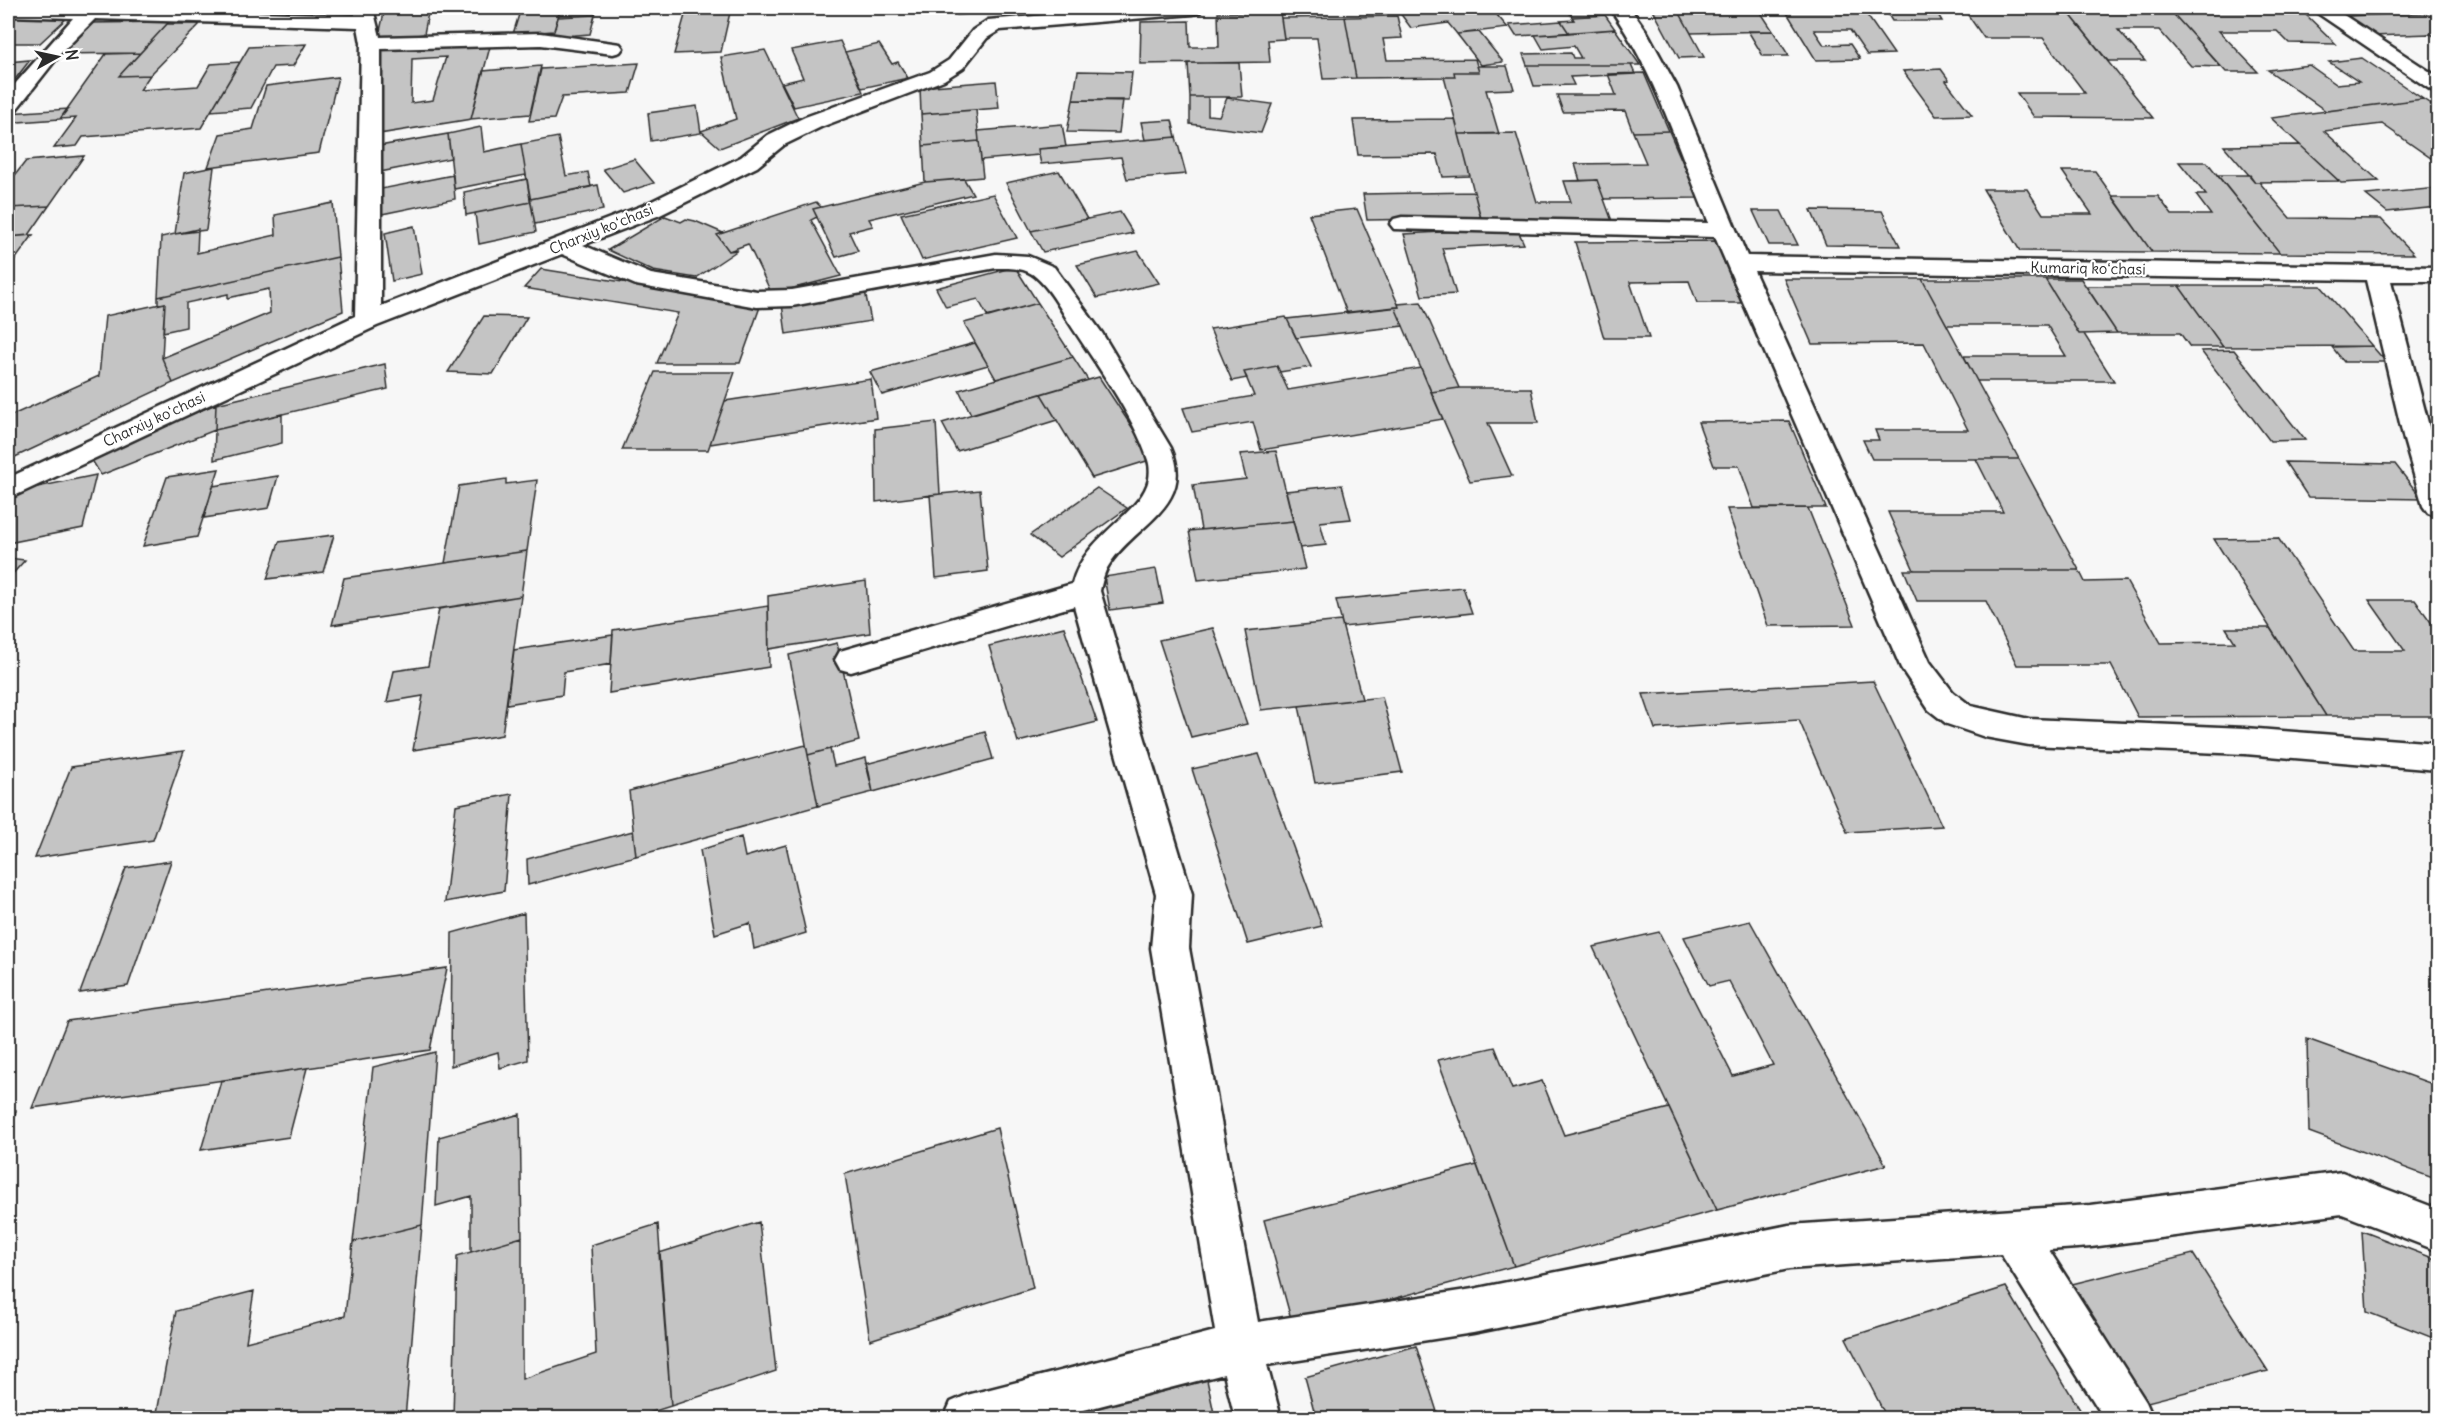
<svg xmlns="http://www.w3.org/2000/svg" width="2446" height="1426" font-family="Delius,sans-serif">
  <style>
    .building { fill: #c4c4c4; stroke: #2b2b2b; stroke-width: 1.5; fill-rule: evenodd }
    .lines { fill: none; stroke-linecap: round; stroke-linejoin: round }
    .minor-casing { stroke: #2b2b2b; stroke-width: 5 }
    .minor { fill: #fff; fill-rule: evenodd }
    .labels { text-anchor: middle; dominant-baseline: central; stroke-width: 4.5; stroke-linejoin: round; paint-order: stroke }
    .far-street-label { font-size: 15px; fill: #2b2b2b; stroke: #fff }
  </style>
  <rect width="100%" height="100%" fill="#f7f7f7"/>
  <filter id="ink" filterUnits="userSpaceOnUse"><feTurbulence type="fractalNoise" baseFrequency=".0167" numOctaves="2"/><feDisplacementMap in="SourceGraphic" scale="12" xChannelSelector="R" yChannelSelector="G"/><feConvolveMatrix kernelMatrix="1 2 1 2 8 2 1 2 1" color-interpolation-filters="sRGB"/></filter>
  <g filter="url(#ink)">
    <path class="building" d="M385,8H429L424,34L378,40Z
      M521,8H561L554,31L513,34Z
      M561,8H597L595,15L558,17Z
      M687,8H731L721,52L674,54Z
      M957,8H1065L957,15Z
      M1396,8H1445L1400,13Z
      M1445,8H1491L1508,28L1457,34L1448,23L1411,28L1400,13Z
      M1566,8H1600L1605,15L1572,17Z
      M1652,8H1677L1704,57L1679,58Z
      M1677,8H1758L1773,31L1691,33Z
      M1784,8H1862L1894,54L1867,55L1850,30H1814L1824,45L1850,44L1860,59L1816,60Z
      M1884,8H1934L1942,21H1892Z
      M1963,8H2065L2153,118L2034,117L2017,93H2085L2043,38H1984Z
      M2065,8H2168L2221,67L2191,66L2159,30H2118L2145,61H2108Z
      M2168,8H2299L2336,44L2289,43L2277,31H2219L2258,72H2226Z
      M1280,12L1284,39L1268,40L1270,62L1140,64L1141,22L1189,21L1190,47H1219L1218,13Z
      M2438,12V39L2431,34L2371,36L2345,16Z
      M595,15L590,34L552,37L558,17Z
      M1605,15L1615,29L1569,33L1561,21L1574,20L1572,17Z
      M8,16H69L40,43H8Z
      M1397,16L1402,38L1383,39L1387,60L1475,59L1479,72H1454L1455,77L1356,78L1345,17Z
      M1345,17L1356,78L1323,79L1317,38H1284L1281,18Z
      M1561,21L1569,33L1516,36L1509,25Z
      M169,22L140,53L56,54L87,23Z
      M167,24H200L150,75L119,76Z
      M1615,29L1640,65H1527L1523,54L1571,53L1573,58H1581L1574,46L1543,49L1535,35Z
      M1748,31H1773L1789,56H1763Z
      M1479,32L1503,62L1481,65L1457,34Z
      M840,41L863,92L794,107L782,83L803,78L791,50Z
      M491,43L471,119L373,135L377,47ZM446,57L433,100L411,103L412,59Z
      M306,44L293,66L273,67L251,108L211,111L249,47Z
      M879,44L892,64L898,62L908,78L862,88L845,52Z
      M765,50L798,118L720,148L701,131L736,119L721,57Z
      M140,53L119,76L150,75L140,90L198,86L211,64L240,62L201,128L83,137L77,146L54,148L76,118L60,119L106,54Z
      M2362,58L2423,99L2326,111L2268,70L2309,65L2336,84L2359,82L2329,62Z
      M30,60L9,87H8V62Z
      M639,63L630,93L562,97L554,119L529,121L541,69Z
      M1188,63H1239L1242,97H1190Z
      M1527,65H1631L1635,74L1570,77L1574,85L1534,86Z
      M541,66L530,114L471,119L483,71Z
      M1477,66H1507L1514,89L1486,90L1499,134H1459L1444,77H1455L1454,72H1479Z
      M1941,69L1949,80L1946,81L1972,115L1936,116L1903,71Z
      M1078,71L1132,72L1129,101L1073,100Z
      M1644,73L1669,131L1633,132L1625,111L1563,112L1557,95H1616L1608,74Z
      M338,77L319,153L208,167L220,134L253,129L266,86Z
      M996,81L999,108L921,114L920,87Z
      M1190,97H1208V115L1219,116L1227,98L1272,104L1261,133L1190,124Z
      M2423,99L2438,109V163L2382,124L2324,131L2379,181L2341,183L2271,118Z
      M1073,100H1123L1119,133L1067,132Z
      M697,106L701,133L651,141L648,113Z
      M68,109L60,119L18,122L8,135V113Z
      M976,110L979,141L923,146L921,114Z
      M1455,119L1470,176L1443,177L1437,154L1358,155L1353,120Z
      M1172,120L1176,137L1145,140L1141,122Z
      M1062,124L1066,147L1038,149L1039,155L981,160L978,131Z
      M481,127L484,152L521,144L526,175L454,189L448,134Z
      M1669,131L1698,198L1604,199L1597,180L1580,181L1575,164L1646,163L1633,132Z
      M1516,133L1537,202H1571L1564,181L1597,180L1612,221L1482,223L1459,134Z
      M448,134L451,158L375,173L374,147Z
      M558,137L566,176L588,172L591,187L530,199L521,144Z
      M1176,137L1186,174L1127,179L1121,157L1041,164L1039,155L1038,149Z
      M979,141L983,177L925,182L923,146Z
      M2300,145L2339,181L2255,182L2224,146Z
      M84,156L49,206L8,208V184L26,161Z
      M634,159L654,183L623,193L603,169Z
      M2179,162H2207L2280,253L2152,252L2112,196H2158L2172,215H2211L2196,195H2206Z
      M214,167L206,230L175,234L184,173Z
      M1059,171L1087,219L1031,231L1006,183Z
      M2062,171H2095L2152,252L2020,251L1983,189H2027L2043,214H2092Z
      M453,175L455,199L377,215L376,190Z
      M2217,175H2250L2255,182H2259L2290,218L2381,219L2414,254L2280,253Z
      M527,179L531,202L466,215L464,192Z
      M964,179L973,194L869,219L873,226L849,232L858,251L836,257L813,209L925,182Z
      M598,185L603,210L535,224L530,199Z
      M2438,188V207L2387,212L2366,195Z
      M1474,192L1481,218L1367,220L1363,194Z
      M993,194L1017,238L922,260L901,214Z
      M531,202L536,232L479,244L475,213Z
      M816,202L821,207L813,209L817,217L811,220L841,276L794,288L770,290L748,244L729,251L717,235Z
      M333,203L338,257L158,297L161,237L198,229L197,253L276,235L275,215Z
      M49,206L29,235L8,237V208Z
      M1357,209L1398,304L1399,307L1347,313L1309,214Z
      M1811,210L1882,211L1900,246L1826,245Z
      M1753,211H1781L1798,245H1769Z
      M1120,212L1133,233L1043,252L1031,231Z
      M665,216L681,222L686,219L695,221L723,233L717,235L729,251L738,250L696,278L653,271L608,250Z
      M414,226L422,274L392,281L385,233Z
      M1517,228L1524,244L1442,248L1456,294L1422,296L1404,234Z
      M33,235L10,267H8V237Z
      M1716,241L1741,303H1697L1689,281L1630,282L1649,338H1604L1575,242Z
      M1138,251L1159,283L1097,298L1077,265Z
      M338,257L343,311L173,383L162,358L270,313L269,289L228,298V294L186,303V327L163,332L165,303L158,304V297Z
      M1015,267L1038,303L988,317L978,299L946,307L936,288Z
      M541,269L761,304L740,363H657L678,313L524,288Z
      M1784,279H1922L2019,459H1872L1863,440H1879L1875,430H1968L1924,343L1812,344Z
      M1922,279H2045L2079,334H2084L2114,381H1977L1964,356H2066L2047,325H1947Z
      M2045,279H2081L2117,333L2079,334Z
      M2086,286H2179L2223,347H2190L2180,333H2117Z
      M2179,286H2321L2372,346L2223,347Z
      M865,291L871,321L786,334L782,304Z
      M1421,302L1459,388L1431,392L1395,307H1399L1398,304Z
      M165,303L162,358L173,383L15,457L8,447V417L99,376L105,316Z
      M1038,303L1073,357L996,379L964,323Z
      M1395,307L1403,326L1296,338L1287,319Z
      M484,316L527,317L493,374L448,372Z
      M1286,317L1311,367L1280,372L1277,366L1244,372L1247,378L1232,381L1210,329Z
      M975,343L988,365L882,395L870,372Z
      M2372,346L2386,362H2344L2332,347Z
      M2234,350L2305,440L2270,441L2201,351Z
      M1073,357L1088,380L971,414L959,390Z
      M385,364L388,389L215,430L216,404Z
      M1277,366L1288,390L1421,368L1443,419L1261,450L1253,422L1192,432L1183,408L1254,396L1244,372Z
      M655,372H735L708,450H622Z
      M1099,377L1153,459L1092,478L1041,394Z
      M871,379L876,418L710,444L725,401Z
      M1459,388H1531L1538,423H1488L1512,476L1470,481L1431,392Z
      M1041,394L1057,420L957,451L942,423Z
      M216,404L215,430L101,475L90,457Z
      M282,414V443L214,460L215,430Z
      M1789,421L1826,508H1754L1739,466H1714L1698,422Z
      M936,422L940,494L876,502L875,429Z
      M1276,451L1293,521L1201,530L1193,485L1246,479L1240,454Z
      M1976,459H2019L2079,570H1914L1888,512H2003Z
      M2285,462L2395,464L2422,499L2308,497Z
      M219,469L197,537L143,546L167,477Z
      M96,475L83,528L8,543V493Z
      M278,476L269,508L204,518L213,486Z
      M506,479V484L537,480L527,551L445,563L459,486Z
      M1342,485L1351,519L1320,522L1326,545L1300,548L1286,491Z
      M1097,488L1127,508L1059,557L1030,535Z
      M980,490L988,571L936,578L930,495Z
      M1808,508L1855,625L1768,626L1727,509Z
      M1293,521L1305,569L1198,580L1189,531Z
      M334,535L323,572L267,579L279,542Z
      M2278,538L2354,651H2405L2369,600H2415L2438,632V716H2326L2214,539Z
      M527,551L521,596L332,625L344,578Z
      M8,558L25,560L8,579Z
      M1156,569L1163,603L1110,610L1104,577Z
      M1904,570H2079L2085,582L2126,581L2161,643L2235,642L2226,628H2270L2326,716L2138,717L2111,665H2017L1986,601H1917Z
      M866,581L870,633L769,649L768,596Z
      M1463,587L1472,613L1343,627L1336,600Z
      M521,596L502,735L413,750L423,696L387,702L394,671L428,666L439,609Z
      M768,606L769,667L609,693L613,630Z
      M1341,621L1362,699L1261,710L1245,631Z
      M1064,627L1097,722L1018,742L989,646Z
      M1213,628L1247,724L1191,737L1159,640Z
      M613,635L611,664L564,672L562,695L507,704L514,650Z
      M837,643L859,741L808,755L789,655Z
      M1873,681L1942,826L1847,832L1799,720L1655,729L1643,694Z
      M1382,697L1402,772L1315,783L1299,706Z
      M985,732L993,759L873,792L866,764Z
      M806,745L818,806L636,856L629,791Z
      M830,749L834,766L866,758L873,792L818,806L808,755Z
      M184,751L153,840L35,858L71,767Z
      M1259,754L1322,926L1248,944L1192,769Z
      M512,794L504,891L445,902L456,805Z
      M633,831L636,856L528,885L527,859Z
      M741,837L745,857L786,845L806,933L754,949L750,923L715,934L700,850Z
      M171,861L128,986L80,993L126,868Z
      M524,913L528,1060L500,1068L498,1052L451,1066L452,933Z
      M1750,921L1886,1165L1717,1210L1593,947L1659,932L1733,1076L1773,1065L1729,981L1709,986L1684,937Z
      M447,968L430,1050L32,1108L67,1021Z
      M2307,1039L2438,1086V1180L2309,1132Z
      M1495,1047L1512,1089L1542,1081L1564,1135L1669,1108L1717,1210L1514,1266L1438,1060Z
      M435,1052L422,1225L353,1242L373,1067Z
      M307,1068L289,1137L201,1150L221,1081Z
      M16,1111L8,1144V1113Z
      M520,1114L522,1237L471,1252V1196L436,1206L439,1137Z
      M997,1128L1033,1288L870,1340L845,1174Z
      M1477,1165L1514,1266L1293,1326L1264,1220Z
      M759,1222L776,1371L671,1406L659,1253Z
      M658,1224L671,1406L633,1418H453L457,1256L522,1237V1379L596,1354L591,1245Z
      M422,1225L405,1418H156L176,1311L254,1291L246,1342L345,1316L353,1242Z
      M2362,1231L2438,1260V1340L2367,1312Z
      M2193,1254L2268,1371L2136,1405L2068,1285Z
      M2006,1287L2085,1418H1887L1846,1338Z
      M1416,1346L1439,1418H1316L1305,1377Z
      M1207,1380L1215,1418H1058Z"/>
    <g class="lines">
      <defs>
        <path id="minor" d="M8,8H120L355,15V8H373L380,37L541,33L620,44L623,48L620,52L613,54L541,45L381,49V306L644,205L741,157L768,135L805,117L930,72L949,60L973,30L988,20L1126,8H1202L1200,12L1193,14L1000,30L987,38L963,68L944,80L821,127L784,145L757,167L660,215L583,245L651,274L757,291L792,290L996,254L1028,256L1054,267L1102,333L1171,448C1196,506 1134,525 1109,565C1104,572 1102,582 1100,591L1192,894L1189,948L1258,1322L1473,1289L1789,1225L2091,1205L2342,1172L2438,1209V1251L2342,1214L2091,1247L2049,1250L2146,1402L2153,1418H2104L2001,1254L1789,1269L1473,1333L1267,1365L1281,1418H1235L1224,1374L1053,1418H944L951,1402L967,1395L1215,1331L1151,948L1156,894L1074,606L851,672L840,669L835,660L840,651L1072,584C1085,534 1141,515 1149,479C1150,473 1150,466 1148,460C1134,416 1094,361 1068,321C1059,306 1049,288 1036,277C1025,267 1009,268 996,268L792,306L757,307L636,285L562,254L377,326L8,499V478L355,316L361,43L358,27L95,19L61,53L16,110L8,111V92L73,18L8,16Z
          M1610,8H1630L1647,32L1677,87L1747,256L2438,267V281H2391L2438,461V516L2428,513L2423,506L2404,440L2366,280L1754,271L1930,662L1953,692L1971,706L2029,719L2245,728L2438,743V770L2245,754L2029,745L1985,737L1947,724L1929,710L1901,668L1715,237L1394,229L1390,224L1394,219L1402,217L1709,223C1678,149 1656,74 1610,8Z
          M2310,8H2333L2438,77V92L2431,90Z"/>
      </defs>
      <use href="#minor" class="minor-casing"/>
      <use href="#minor" class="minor"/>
    </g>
  </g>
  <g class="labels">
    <g class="far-street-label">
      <text transform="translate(601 229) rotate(-22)">Charxiy koʻchasi</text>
      <text transform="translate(2088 268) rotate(1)">Kumariq koʻchasi</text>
      <text transform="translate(154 419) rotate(-25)">Charxiy koʻchasi</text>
    </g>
  </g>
  <rect width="2446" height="1426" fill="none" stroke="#fff" stroke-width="30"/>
  <rect x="15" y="15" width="2416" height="1396" fill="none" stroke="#2b2b2b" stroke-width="2" filter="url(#ink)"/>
  <g transform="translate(57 57) rotate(82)" stroke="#ffffff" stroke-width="4.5" paint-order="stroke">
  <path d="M0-4.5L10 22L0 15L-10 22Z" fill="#2b2b2b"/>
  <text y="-9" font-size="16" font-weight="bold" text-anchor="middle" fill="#2b2b2b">N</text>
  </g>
</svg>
